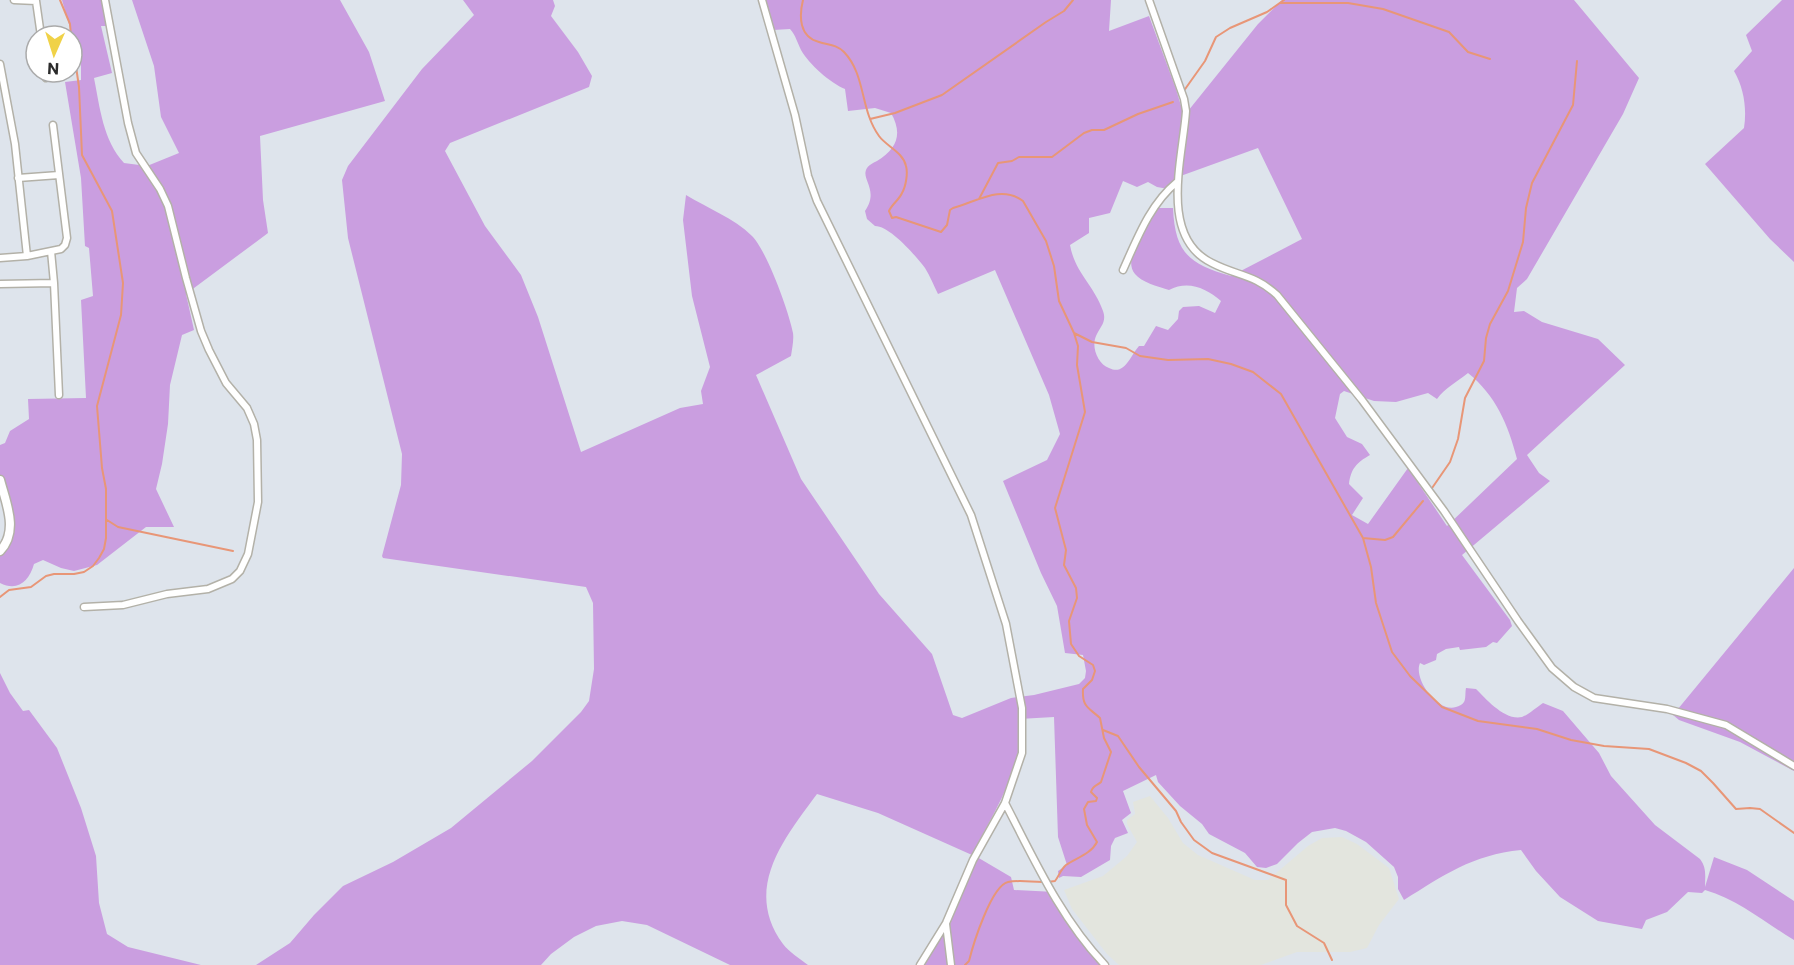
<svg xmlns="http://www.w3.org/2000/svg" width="1794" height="965" font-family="Commissioner,sans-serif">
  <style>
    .industrial { fill: #e3e5de }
    .green { fill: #ca9ee0; fill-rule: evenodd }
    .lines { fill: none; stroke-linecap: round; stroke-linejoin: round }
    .stream { stroke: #e89677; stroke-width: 2 }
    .street-casing { stroke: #b3b1a8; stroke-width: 9 }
    .secondary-casing { stroke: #b3b1a8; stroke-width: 11 }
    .street { stroke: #fff; stroke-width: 6 }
    .secondary { stroke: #fff; stroke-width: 8 }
  </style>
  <rect width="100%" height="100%" fill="#dee4ec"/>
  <path class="industrial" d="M1150,796L1168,818L1183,843L1198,855L1255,880H1268L1308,846L1322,838L1342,837L1357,844L1389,868L1399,899L1379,925L1367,948L1350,952H1297L1261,965H1119L1107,954L1072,909L1064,890L1103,876L1127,856L1137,842L1127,824V820L1135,814L1133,802Z"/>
  <path class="green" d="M62,0H109L110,18L106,26H101L112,73L94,78C100,108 103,140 124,163L147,166L179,153L161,117L154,66L132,0H340L369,52L385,101L260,136L263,200L268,233L186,294L194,330L182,335L170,385L168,424L162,464L156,489L174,527H146L97,565L74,571L61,568L43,560L34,564C29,581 18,592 0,583V549L7,532V511L0,485V445L5,443L10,431L29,419L28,399L86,398L81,300L93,296L89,248L85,246L81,178L65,82L81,80V66Z
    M463,0H553L555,6L551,16L578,52L592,76L589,87L450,143L445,151L485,226L521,275L538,317L581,452L680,408L703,404L701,391L710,367L692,296L683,220L686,195C707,208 734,218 752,236C767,251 789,312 793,333C794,340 792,349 791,356L756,375L801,479L879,594L932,654L953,715L962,718L1011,698L1034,695L1079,684L1085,678L1086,671L1083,655L1065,653L1057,606L1041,573L1003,481L1047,460L1060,434L1049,395L995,270L938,294C934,286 930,276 925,268C916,256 890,226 875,226L867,219L865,211C879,191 862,180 866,170C868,165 873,163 877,161C897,149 903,134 891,113L875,108L848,111L845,89C830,83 809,64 801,50C797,42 796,36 790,29L773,30L763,0H1111L1109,31L1149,16L1176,89L1184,116L1258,24L1282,0H1574L1639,78L1623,114L1527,279L1517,288L1514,312L1524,311L1542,322L1598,339L1625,365L1527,455L1539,473L1550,481L1462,555L1510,620L1512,626L1497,643L1493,642L1486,647L1460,650L1459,647L1446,649L1437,654L1436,660L1424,665L1420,663C1413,678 1437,713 1456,707C1459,706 1462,705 1464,702C1466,699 1465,692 1466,688L1476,689C1486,699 1505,721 1522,717C1528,715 1537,707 1543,703L1563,711L1599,753L1611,776L1655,825L1700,859C1707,868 1705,877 1705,887L1714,857L1747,870L1794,901V940C1764,922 1739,900 1705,890L1702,893L1688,892L1667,912L1646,920L1642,929L1598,921L1560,897L1536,871L1521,850C1472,855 1444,875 1404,900L1398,889V877L1394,867L1366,842L1346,831L1335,828L1312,832L1298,843L1277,864L1266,868L1257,867L1245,853L1209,834L1202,824L1180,806L1158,782L1156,775L1123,791L1131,813L1122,820L1128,833L1115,838L1111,846L1110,860L1081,877L1063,876L1059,878L1058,871L1067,865L1058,837L1054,717L1019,719C1019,731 1020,745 1017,757C1008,792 988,823 972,855L878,813L817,794C783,840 743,889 783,944C789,952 800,959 808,965H730L647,925L622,921L596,926L574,937L551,954L541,965H256L290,943L314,915L343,886L393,862L451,828L532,761L581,712L589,701L594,669L593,603L586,587L383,558L382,556L401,485L402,454L348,238L342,180L348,166L422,69L474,15ZM1258,148L1302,239L1231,276C1188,264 1175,252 1173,208H1158C1149,223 1121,258 1135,274C1141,282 1159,287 1169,290C1188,280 1206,288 1221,301L1215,313L1199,306L1183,307L1179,311L1178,319L1168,330L1156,326L1144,346H1139C1130,356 1125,376 1109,368C1098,364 1091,347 1096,336C1100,327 1107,322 1103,311C1094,285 1075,273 1070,245L1089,233V218L1110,213L1123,181L1137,187L1148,182L1157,187L1174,190L1175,178ZM1468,373C1496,396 1508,424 1517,459L1447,526L1408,468L1368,524L1352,515L1363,498L1349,484C1351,469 1356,463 1370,455L1362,444L1347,437L1335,418L1340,394L1344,391L1374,401L1396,402L1428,393L1437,399C1445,388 1457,382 1468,373Z
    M1782,0H1794V262L1770,239L1705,164L1744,128C1747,109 1744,88 1734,71L1752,51L1746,35Z
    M1794,568V771L1740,742L1679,720L1673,715Z
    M0,673L10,693L23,711L29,710L57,748L81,808L96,856L99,903L107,934L128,947L201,965H0Z
    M977,857L1011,877L1014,890L1055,892L1062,911L1106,965H924L938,943Z"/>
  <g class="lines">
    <path class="stream" d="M60,0L70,24L71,36
      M803,0C799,16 799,37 819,42C828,45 836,44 844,52C866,75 860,110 879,136C886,146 903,152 906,166C908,173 906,186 902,193C899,200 892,204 889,211L892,218L896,217L941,232L947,225L950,210L953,208C976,202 1001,184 1023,201L1046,241L1054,266L1059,301L1074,333L1078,346L1077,365L1085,412L1055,508L1066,550L1064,565L1076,588L1077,598L1069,621L1071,644L1079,656L1093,665L1095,671L1092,680L1083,689C1082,707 1088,707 1100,718L1104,738L1111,752L1101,782C1097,786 1093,785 1091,792L1097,798L1096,801L1088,802L1084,809L1087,825L1097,842C1091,854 1076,858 1066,865C1061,869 1059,876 1055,881C1039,884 1023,879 1008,882C991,886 973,945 969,961L965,965
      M1281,3H1348L1383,9L1449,32L1468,52L1490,59
      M1183,92L1205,61L1216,37L1230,28L1267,12L1284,0
      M870,119L895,113L942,95L1046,22L1064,11L1073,0
      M979,199L998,163L1012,161L1019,157H1052L1084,133L1092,130H1104L1138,114L1173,102
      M1074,333L1092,342L1126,348L1140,356L1168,360L1208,359L1231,364L1253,372L1281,394L1363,538L1371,567L1376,603L1392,652L1410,676L1442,707L1478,721L1537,729L1571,740L1604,746L1649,749L1686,763L1701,771L1713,783L1736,809L1750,808L1760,809L1794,833
      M1430,491L1450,462L1458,439L1465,398L1484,361L1486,338L1490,324L1508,291L1523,242L1526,208L1532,183L1573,105L1577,61
      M107,520L118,527L233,551
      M1363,538L1385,540L1393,537L1423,501
      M0,597L9,590L31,587L46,576L54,574H74L84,572L93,566L99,558L104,549L106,538V489L102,468L97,406L121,315L123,283L112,211L82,155L79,87L72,39
      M1103,730L1118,736L1139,767L1176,811L1181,822L1194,840L1212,853L1286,880V905L1297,926L1324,943L1332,960"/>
    <defs>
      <path id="street" d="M14,0L36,1L41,36
        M762,0L795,115L808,176L817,201L971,515L1006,624L1022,708V753L1005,803L973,860L946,923L920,965
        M1149,0L1184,99L1186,111C1183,157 1158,237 1212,263C1237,276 1254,274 1277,295L1362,400L1444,511L1518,621L1552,668L1574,687L1594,698L1667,709L1726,725L1794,766
        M0,64L15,144L27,256
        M45,72L46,78
        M18,178L59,175
        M51,251L54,283
        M0,258L27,256L61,249L65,245L67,238L53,125
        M1123,270C1137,239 1150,204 1177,182
        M0,284L54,283L59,395
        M84,607L123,605L167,594L208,589L232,579L240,571L248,554L258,502L257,440L254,424L247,408L226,383L209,350L201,331L186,278L168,206L160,189L136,153L128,123L105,0
        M1005,803C1034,859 1061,919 1105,965
        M946,924L951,965"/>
      <path id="secondary" d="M0,480C6,503 19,531 0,551"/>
    </defs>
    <use href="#street" class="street-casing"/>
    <use href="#secondary" class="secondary-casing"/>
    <use href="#street" class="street"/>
    <use href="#secondary" class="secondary"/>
  </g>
  <g transform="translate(54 54) rotate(183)"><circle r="28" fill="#ffffff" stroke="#aaaaaa" stroke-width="1.5"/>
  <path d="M0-4.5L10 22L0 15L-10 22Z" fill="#f0d248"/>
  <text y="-9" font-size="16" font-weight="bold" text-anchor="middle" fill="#2b2b2b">N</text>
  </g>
</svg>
